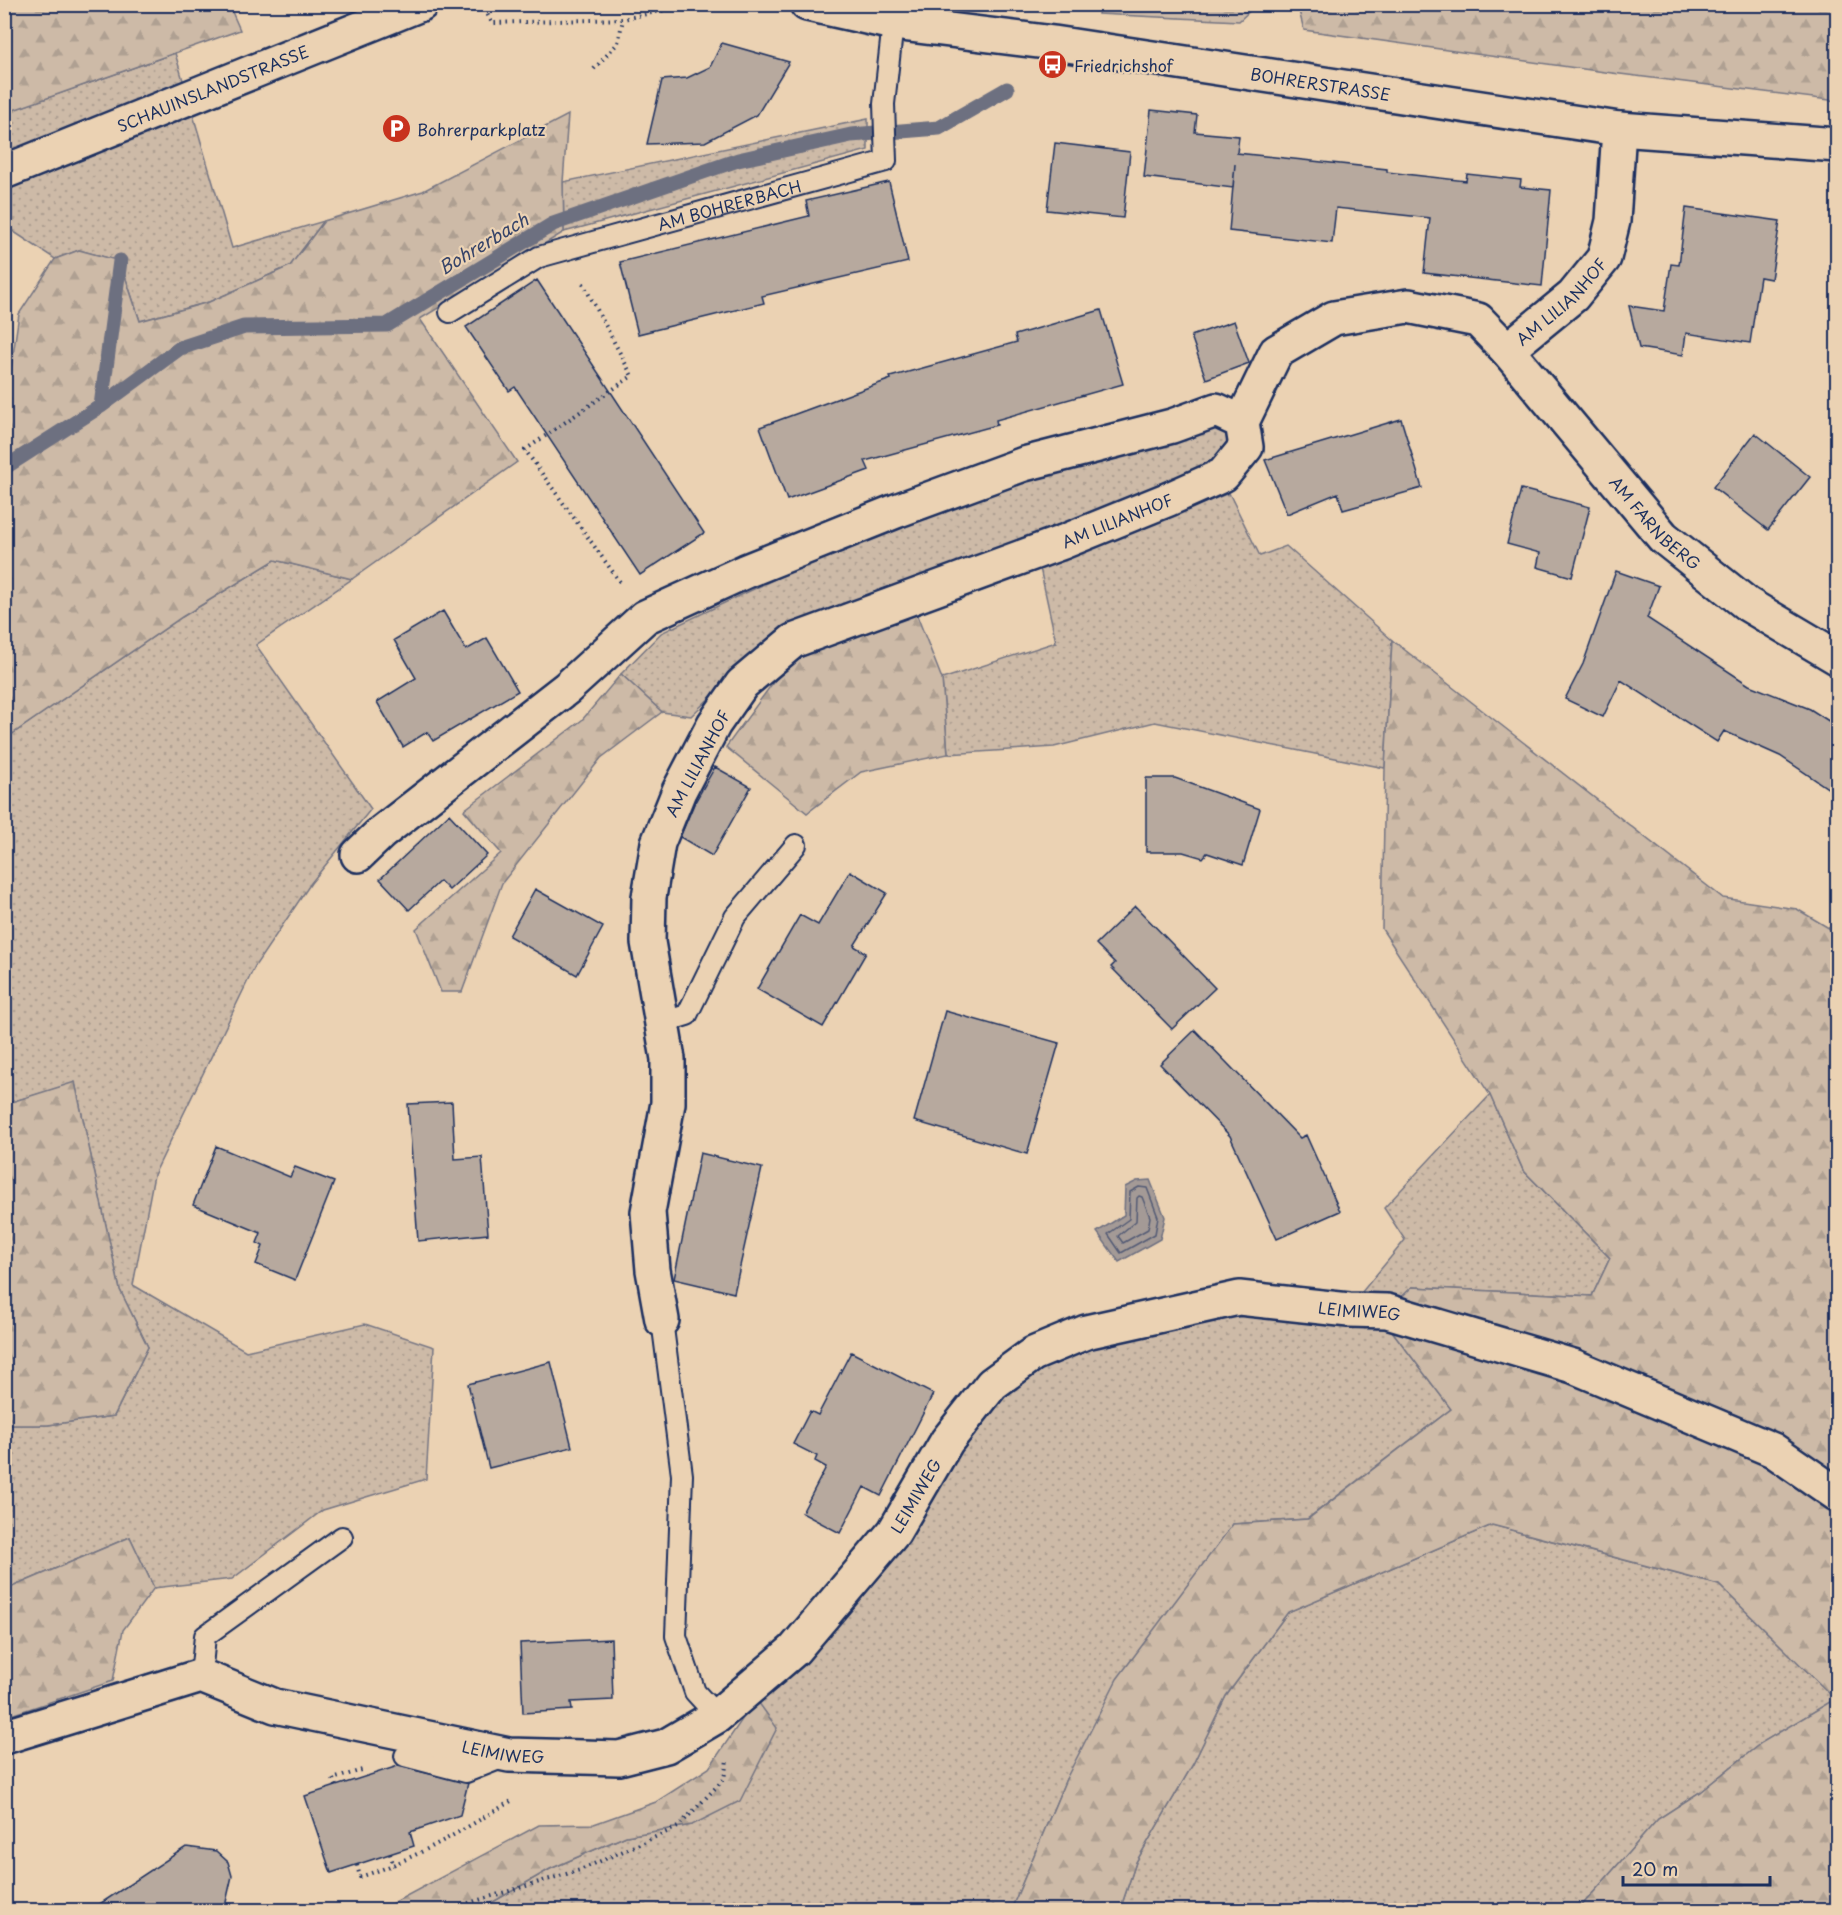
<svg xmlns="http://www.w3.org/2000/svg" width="1842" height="1915" font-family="'Playpen Sans',sans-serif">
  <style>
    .grass { fill: url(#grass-dots); stroke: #747482; stroke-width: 1.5 }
    .forest { fill: url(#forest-firs); stroke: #747482; stroke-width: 1.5 }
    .water { fill: #a49a96; stroke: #6d6f80; stroke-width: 1.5 }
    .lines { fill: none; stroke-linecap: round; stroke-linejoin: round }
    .shore { stroke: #525a74; stroke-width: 1.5 }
    .stream { stroke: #6d6f80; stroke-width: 15 }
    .building { fill: #b7a99e; stroke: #1b2f5e; stroke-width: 1.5 }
    .lane-casing { stroke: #1b2f5e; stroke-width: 24 }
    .street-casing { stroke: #1b2f5e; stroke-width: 38 }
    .secondary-casing { stroke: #1b2f5e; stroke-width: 38 }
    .path { stroke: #1b2f5e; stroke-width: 4; stroke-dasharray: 1.5 4.5; stroke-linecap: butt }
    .lane { stroke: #ebd2b3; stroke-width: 20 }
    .street { stroke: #ebd2b3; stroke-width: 33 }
    .secondary { stroke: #ebd2b3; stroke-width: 33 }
    .labels { text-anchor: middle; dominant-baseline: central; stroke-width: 4.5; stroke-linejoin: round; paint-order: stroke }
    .poi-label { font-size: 16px; fill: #1b2f5e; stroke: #ebd2b3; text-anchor: start }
    .street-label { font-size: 16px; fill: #1b2f5e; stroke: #ebd2b3 }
    .water-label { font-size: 18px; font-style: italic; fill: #364469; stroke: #ebd2b3 }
  </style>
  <defs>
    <pattern id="grass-dots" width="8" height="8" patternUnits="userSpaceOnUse" patternTransform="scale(1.5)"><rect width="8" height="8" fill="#cdbaa7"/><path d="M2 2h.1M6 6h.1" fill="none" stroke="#afa092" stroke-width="1.8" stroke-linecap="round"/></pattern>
    <pattern id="forest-firs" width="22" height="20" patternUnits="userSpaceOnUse" patternTransform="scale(1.5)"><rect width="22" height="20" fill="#cdbaa7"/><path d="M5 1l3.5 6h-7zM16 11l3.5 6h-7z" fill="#afa092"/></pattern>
  </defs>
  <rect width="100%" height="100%" fill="#ebd2b3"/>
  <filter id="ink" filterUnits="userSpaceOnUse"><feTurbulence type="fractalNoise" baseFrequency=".0167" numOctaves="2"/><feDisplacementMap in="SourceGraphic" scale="12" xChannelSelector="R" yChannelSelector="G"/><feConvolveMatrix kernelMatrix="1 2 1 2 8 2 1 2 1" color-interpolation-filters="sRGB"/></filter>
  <g filter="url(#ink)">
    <path class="grass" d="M175,53L232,248L324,221L290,266L209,302L140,321L120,261L79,250L55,259L5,226L4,113Z
      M868,119V150L564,232L563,182Z
      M1225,428L1228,440L1217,457L1196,473L763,646L691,716L662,712L621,674L661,633L796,569L1017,479L1204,430Z
      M1229,493L1260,556L1286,546L1392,640L1385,768L1155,722L1054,747L948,754L942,679L1056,642L1040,568Z
      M275,560L352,579L256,645L371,809L311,883L255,966L154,1175L133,1285L246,1351L365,1324L434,1347L426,1479L323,1510L232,1579L154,1588L130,1537L5,1590V1425H48L114,1416L148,1347L120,1290L75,1083L5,1104V739L182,617Z
      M1490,1095L1523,1170L1610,1258L1592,1296L1412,1287L1383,1319L1451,1409L1307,1519L1233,1524L1066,1779L1011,1910H479L550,1869L626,1836L692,1825L756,1699L997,1397L1040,1363L1095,1346L1239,1316L1337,1322L1405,1240L1384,1208Z
      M1492,1525L1719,1585L1836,1699L1761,1743L1700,1792L1658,1819L1578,1910H1120L1136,1862L1193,1764L1226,1696L1288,1612Z"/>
    <path class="forest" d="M4,5H229L240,30L5,113Z
      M1100,5H1837V101L1612,73L1304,30L1298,7L1256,5L1239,21L1098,14Z
      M568,115L563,182L564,232L420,319L517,462L352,579L275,560L182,617L5,739V372L11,369L19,314L55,259L79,250L120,261L140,321L209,302L290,266L324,221L423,191Z
      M916,613L942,679L948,754L861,772L807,813L726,747L788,662Z
      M1392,640L1723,898L1797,909L1837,933V1910H1578L1658,1819L1700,1792L1761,1743L1835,1699L1719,1585L1492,1525L1288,1612L1226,1696L1193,1764L1136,1862L1120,1910H1011L1066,1779L1117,1679L1233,1524L1308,1519L1451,1409L1383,1319L1387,1311L1412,1287L1592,1296L1610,1258L1523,1170L1490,1095L1382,929L1385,768Z
      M621,674L662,712L601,758L502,883L462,992H441L416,929L501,853L464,810L582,720Z
      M75,1082L120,1290L148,1347L114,1416L48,1425H5V1104Z
      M130,1537L154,1588L123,1630L113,1681L5,1717V1590Z
      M756,1699L777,1728L740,1801L692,1825L626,1836L550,1869L479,1910H380L539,1825L594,1824L656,1802L709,1768Z"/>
    <path class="water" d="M1150,1180L1165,1217L1160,1239L1119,1262L1097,1232L1124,1215L1125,1187L1137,1181Z"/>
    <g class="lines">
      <path class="shore" d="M1139,1187L1147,1188L1158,1217L1155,1234L1121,1253L1108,1234L1129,1219L1130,1192Z
        M1139,1196L1142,1197L1150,1217L1148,1229L1123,1243L1118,1236L1136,1221L1137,1198Z"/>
      <path class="stream" d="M101,406L120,261
        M4,468L101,406L180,348L244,327L387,325L553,224L738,160L851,135L939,128L1007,89"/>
    </g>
    <path class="building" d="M722,43L789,62L757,115L705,142L647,144L662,80L687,78L710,67Z
      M1151,110L1197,115L1195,132L1239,136L1237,153L1387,169V172L1466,181L1467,174L1521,180L1520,187L1551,190L1542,286L1424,273L1430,218L1336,208L1332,243L1229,231L1235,164L1233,188L1144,177Z
      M1055,143L1130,152L1123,218L1047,210Z
      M889,182L908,262L762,296L764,303L638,334L620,262L809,216L806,201Z
      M1686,208L1780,221L1771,279L1760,277L1750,343L1686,333L1683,355L1639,348L1629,306L1664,311L1671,264L1679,265Z
      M537,280L704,533L640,575L515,387L509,391L466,327Z
      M1101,310L1123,384L996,420L997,425L865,461L869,470L787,500L760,427L891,379L890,377L1017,342L1015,335Z
      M1234,321L1249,363L1206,379L1191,336Z
      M1401,419L1422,488L1343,510L1338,493L1287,514L1265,460Z
      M1755,433L1810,477L1768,530L1713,487Z
      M1521,489L1590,507L1572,577L1537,567L1540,553L1507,544Z
      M1616,571L1659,586L1647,618L1749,685L1810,709L1838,727V795L1780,756L1724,731L1717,742L1621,680L1603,717L1565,699L1583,664Z
      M443,611L466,650L487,638L518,691L433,741L427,732L403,747L377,702L416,678L394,640Z
      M715,767L751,787L712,856L680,837L694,804Z
      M1146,778H1175L1260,809L1243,865L1207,853L1203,858L1183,852H1146Z
      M449,814L487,855L449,890L440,881L409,910L380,879Z
      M850,871L887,893L854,946L866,953L823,1027L757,989L800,915L818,925Z
      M535,889L603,927L577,975L509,936Z
      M1135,906L1215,988L1172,1029L1111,967L1115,963L1096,944Z
      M945,1011L1059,1043L1027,1154L914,1121Z
      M1195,1030L1300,1138L1306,1135L1340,1211L1277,1239L1230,1136L1160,1064Z
      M452,1102L455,1159L482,1157L488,1234L418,1241L408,1104Z
      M216,1146L290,1177L295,1167L334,1182L295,1280L256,1264L263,1246L257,1243L261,1233L193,1205Z
      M700,1153L762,1168L734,1293L674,1279Z
      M851,1352L933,1394L881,1496L864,1487L840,1533L802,1513L826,1467L815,1461L817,1456L793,1444L810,1411L818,1415Z
      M551,1362L572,1447L489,1468L468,1384Z
      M611,1639L613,1700L571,1702L572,1710L523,1713L520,1643Z
      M398,1766L468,1783L460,1815L410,1832L414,1846L331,1873L305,1796Z
      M186,1847L216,1851L228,1862L232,1876L224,1911H89Z"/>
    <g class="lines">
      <defs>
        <g id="lane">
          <path id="s1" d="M450,312L539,257L886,161L884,104L893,23"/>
          <path d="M661,1023L687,1015L735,917L796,845"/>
          <path d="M662,1320L682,1475L676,1636L695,1692L717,1716"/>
          <path d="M201,1676L205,1636L342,1537"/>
          <path d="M405,1756L466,1772L504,1757"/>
        </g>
        <g id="street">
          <path id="s2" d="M1507,350L1663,537L1747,604L1838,658"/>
          <path id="s3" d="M1242,422L1276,352L1334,318L1408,306L1478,320L1507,350L1573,296L1604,258L1613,221L1619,129"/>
          <path d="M358,855L381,833L567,688L645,617L746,571L896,511L1024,464L1172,426L1216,410L1242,422L1246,447L1223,475L1169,499L1063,542L793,641L742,684L714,724L679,791L658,843L649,897L648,942L668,1059V1103L648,1212L653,1270L662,1320"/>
          <path id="s4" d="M4,1737L201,1676L275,1706L509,1755L619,1758L666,1746L717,1716L794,1650L894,1532L947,1441L992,1384L1033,1354L1086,1332L1239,1298L1349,1310L1387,1311L1573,1366L1773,1450L1838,1495"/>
        </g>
        <g id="secondary">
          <path id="s5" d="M807,4L893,23L1054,43L1619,129L1838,145"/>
          <path id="s6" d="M4,172L421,4"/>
        </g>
      </defs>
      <use href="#lane" class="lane-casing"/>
      <use href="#street" class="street-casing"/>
      <use href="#secondary" class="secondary-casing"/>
      <path class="path" d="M482,4L492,23L623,19L679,7L684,4
        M594,69L618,43L623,19
        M583,283L632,376L525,450L620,582
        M336,1786L333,1779L362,1770
        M390,1854L394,1866
        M357,1865L360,1877C418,1858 461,1831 513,1800
        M445,1910L580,1870L678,1827L724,1779L727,1760"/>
      <use href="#lane" class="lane"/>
      <use href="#street" class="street"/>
      <use href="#secondary" class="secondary"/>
    </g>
  </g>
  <defs>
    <symbol id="bus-disc" viewBox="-11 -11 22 22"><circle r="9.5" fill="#c8321e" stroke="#ebd2b3"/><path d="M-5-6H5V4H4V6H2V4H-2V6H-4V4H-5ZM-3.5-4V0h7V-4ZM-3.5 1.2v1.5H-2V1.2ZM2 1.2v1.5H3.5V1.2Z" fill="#fff"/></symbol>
    <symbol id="parking-disc" viewBox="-11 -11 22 22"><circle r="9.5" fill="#c8321e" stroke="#ebd2b3"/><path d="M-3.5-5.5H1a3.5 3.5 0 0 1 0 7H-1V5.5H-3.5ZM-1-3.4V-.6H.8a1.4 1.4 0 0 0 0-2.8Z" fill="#fff"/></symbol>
  </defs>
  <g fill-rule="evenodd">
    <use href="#bus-disc" x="1036" y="48" width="33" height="33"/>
    <use href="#parking-disc" x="380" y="112" width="33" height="33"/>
  </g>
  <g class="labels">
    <g class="poi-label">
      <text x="1074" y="65">Friedrichshof</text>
      <text x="417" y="129">Bohrerparkplatz</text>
    </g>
    <g class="street-label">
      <text stroke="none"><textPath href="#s5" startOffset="520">BOHRERSTRASSE</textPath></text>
      <text stroke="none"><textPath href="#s6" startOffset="225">SCHAUINSLANDSTRASSE</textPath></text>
      <text stroke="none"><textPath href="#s1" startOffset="302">AM BOHRERBACH</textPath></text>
      <text stroke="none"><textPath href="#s3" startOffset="406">AM LILIANHOF</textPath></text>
      <text transform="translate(1117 520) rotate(-22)">AM LILIANHOF</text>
      <text stroke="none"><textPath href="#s2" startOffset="228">AM FARNBERG</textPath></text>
      <text transform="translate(697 763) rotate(-62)">AM LILIANHOF</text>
      <text stroke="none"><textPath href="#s4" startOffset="1563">LEIMIWEG</textPath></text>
      <text stroke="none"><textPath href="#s4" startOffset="1041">LEIMIWEG</textPath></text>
      <text stroke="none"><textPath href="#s4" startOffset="519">LEIMIWEG</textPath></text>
    </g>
    <g class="water-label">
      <text transform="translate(483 243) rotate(-31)">Bohrerbach</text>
    </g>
  </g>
  <rect width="1842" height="1915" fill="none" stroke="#ebd2b3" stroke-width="24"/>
  <rect x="12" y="12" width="1818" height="1891" fill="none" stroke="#1b2f5e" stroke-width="2" filter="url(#ink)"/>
  <path d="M1623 1876v9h147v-9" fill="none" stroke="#1b2f5e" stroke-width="3"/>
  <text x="1632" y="1876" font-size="18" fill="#1b2f5e" stroke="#ebd2b3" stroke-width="4.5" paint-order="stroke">20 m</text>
</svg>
